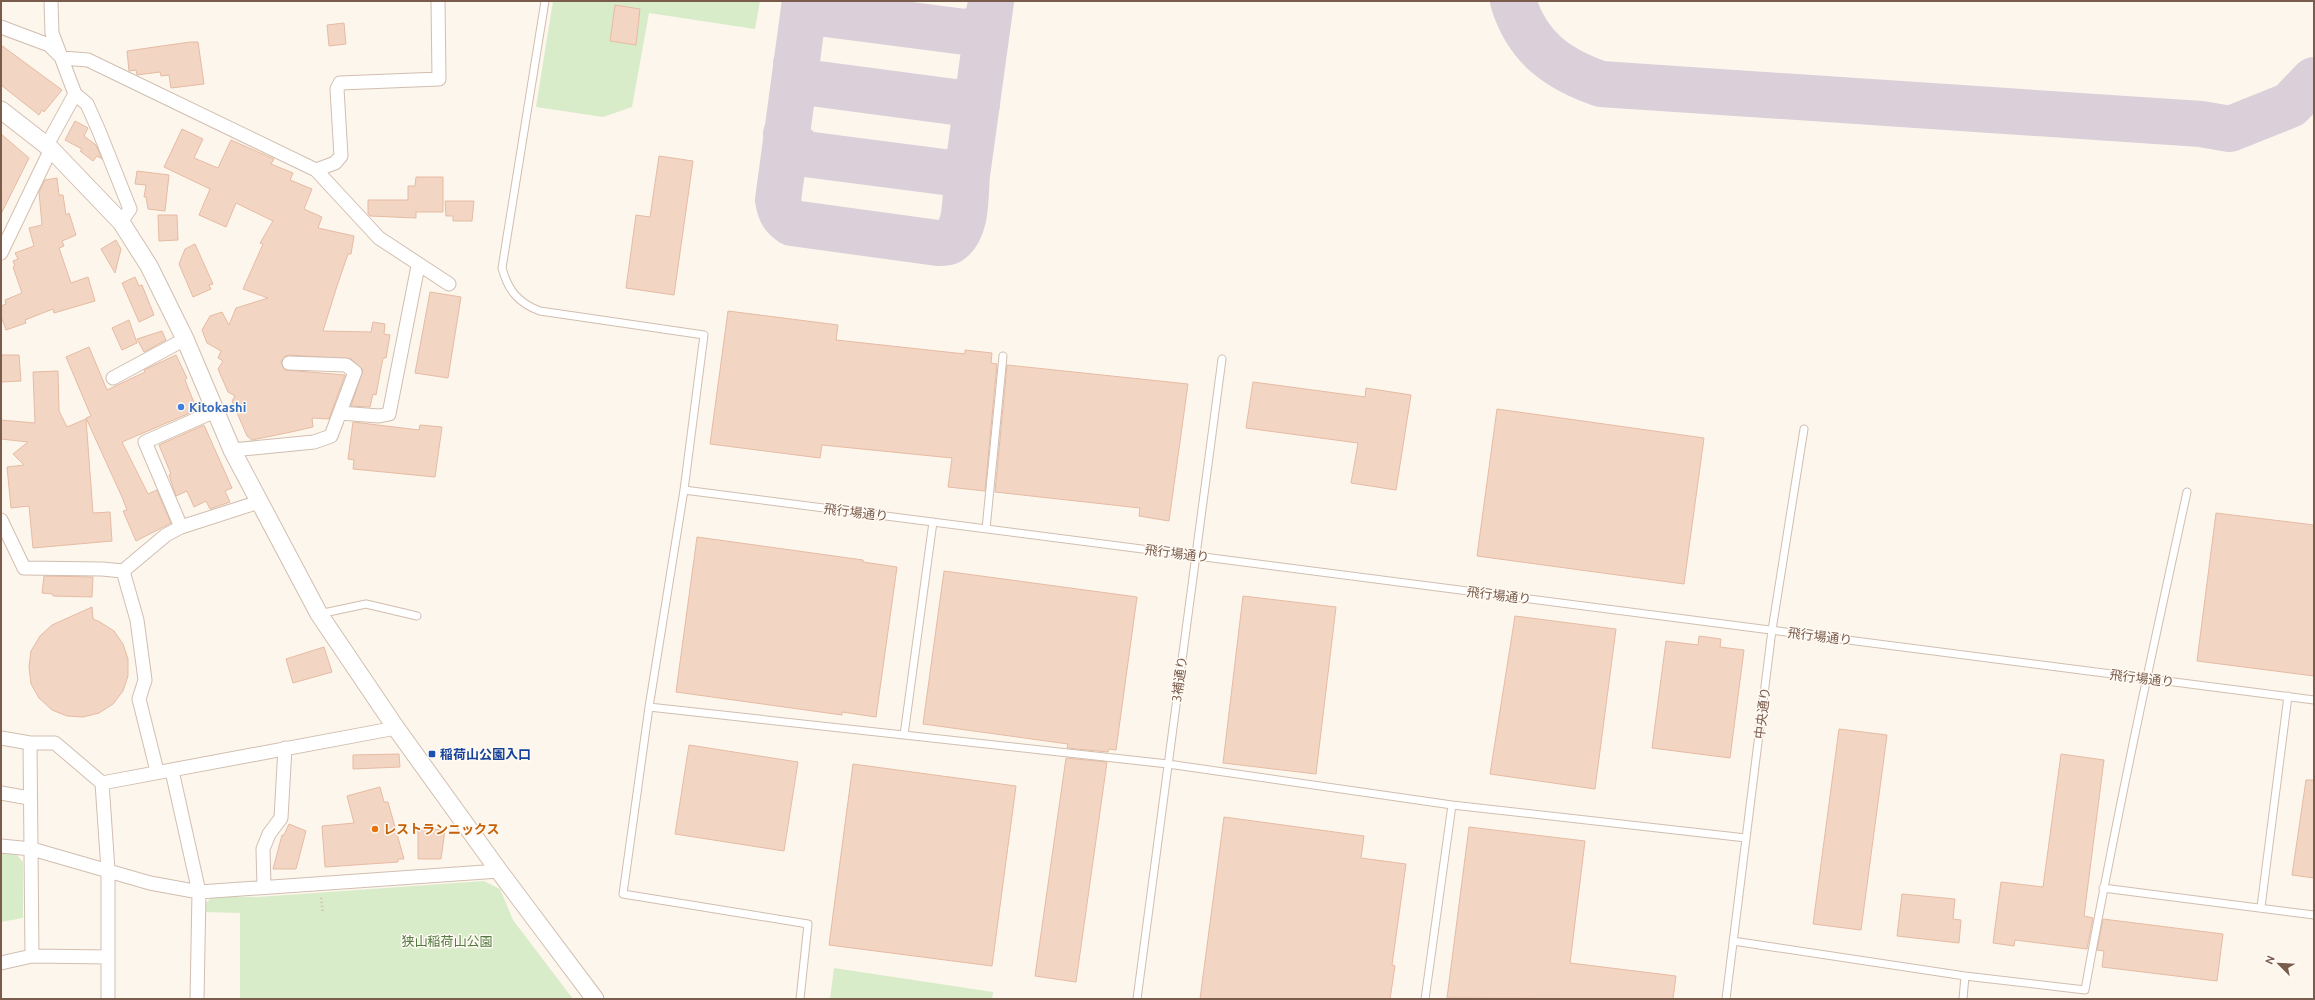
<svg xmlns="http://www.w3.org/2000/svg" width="2315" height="1000" font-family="Ubuntu,'Noto Sans JP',sans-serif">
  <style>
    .green { fill: #d8ecc9 }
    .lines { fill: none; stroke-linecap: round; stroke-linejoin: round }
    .taxiway { stroke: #dbcfda; stroke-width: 46 }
    .building { fill: #f3d5c3; stroke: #e6bba3 }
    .service-casing { stroke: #d1beb0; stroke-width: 9 }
    .minor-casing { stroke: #d1beb0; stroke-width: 15 }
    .tertiary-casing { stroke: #d1beb0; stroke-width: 19 }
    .path { stroke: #d9b8a5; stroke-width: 2.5; stroke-dasharray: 1 3; stroke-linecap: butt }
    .service { stroke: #fff; stroke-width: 7 }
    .minor { stroke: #fff; stroke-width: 13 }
    .tertiary { stroke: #fff; stroke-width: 17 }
    .shop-dot { fill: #3f7fe0; stroke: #fffaf3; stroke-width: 1.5 }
    .transit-dot { fill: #1a4fb4; stroke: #fffaf3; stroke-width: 1.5 }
    .food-dot { fill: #e8710a; stroke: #fffaf3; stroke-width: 1.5 }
    .labels { text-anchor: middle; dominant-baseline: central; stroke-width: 3; stroke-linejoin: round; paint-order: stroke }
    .shop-label { font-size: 13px; font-weight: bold; fill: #366cbe; stroke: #fffaf3; text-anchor: start }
    .street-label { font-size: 13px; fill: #7a5c4d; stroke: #fffaf3 }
    .transit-label { font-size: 13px; font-weight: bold; fill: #164399; stroke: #fffaf3; text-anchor: start }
    .food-label { font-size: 13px; font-weight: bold; fill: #c56008; stroke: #fffaf3; text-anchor: start }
    .park-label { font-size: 13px; fill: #537a41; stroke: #fffaf3 }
  </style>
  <rect width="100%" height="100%" fill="#fdf6ec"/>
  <path class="green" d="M553,1H760L755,29L649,13L632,107L603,117L536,107Z
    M1,851L15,853L23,862V918L1,922Z
    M484,881L500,889L513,920L573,999H240V913L204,912L203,906L213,896L258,897Z
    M834,968L993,992L992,999H830Z"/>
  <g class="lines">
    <path class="taxiway" d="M805,1L778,200C780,212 783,217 792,223L938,243C942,243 947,243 950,241C968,229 965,194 967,175
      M808,1L817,11L826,14L965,32C984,30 989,18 991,1
      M1513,1C1527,47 1557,69 1601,84L2201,124L2230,129L2290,105L2314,80
      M796,64L804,79L811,83L977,105
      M786,134L791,143L805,154L967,175L991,1"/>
  </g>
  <path class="building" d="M615,5L640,9L636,45L610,41Z
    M344,23L346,44L329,46L327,25Z
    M190,42H198L204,84L171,88L169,75L161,76L160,72L137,75L136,70L129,71L127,51Z
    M1,45L62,90L44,112L42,110L39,115L1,85Z
    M75,121L88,128L84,136L96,145L102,159L97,156L93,161L80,151L82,149L65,140Z
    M182,129L203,139L194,158L218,168L231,140L274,159L271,164L293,173L290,180L312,189L304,209L322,217L318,228L354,236L351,254H348L337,286L323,331L371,332L373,322L385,324L384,334L390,335L386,358H383L376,395L373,394L370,407L351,406L363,370L351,359L289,355L285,356L281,362L285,370L345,375L329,419L312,418L313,427L291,432L252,440L247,436L232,401L235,396L228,392L218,369L223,361L218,358L221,351L207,343L202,330L210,316L222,312L229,325L236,308L268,298L243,289L263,244L260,243L273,221L236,203L226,227L199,215L210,189L164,167Z
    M1,134L29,158L1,214Z
    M659,156L693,161L674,295L626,288L636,215L650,217Z
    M137,171L169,175L165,211L148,209L146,197H144L146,185L135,184Z
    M416,177H443V212H416V218L370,216L368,214V200H408V186H415Z
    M57,178L59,195H63L66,215L69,213L76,235L62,241L64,246L59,248L71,283L88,277L95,301L54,313L53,309L25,320L26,323L6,330L1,316V306L6,304L5,300L22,293L13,267L15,266L13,261L18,259L15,253L34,246L29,228L42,225L39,192L45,180Z
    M445,201H474L472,221H453V216H446Z
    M158,215H177L178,240L159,241Z
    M116,240L121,249L115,273L101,249Z
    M195,244L213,284L209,285L211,289L193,297L179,264L185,249Z
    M135,277L139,286L142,285L154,315L139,322L122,283Z
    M430,292L461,297L448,378L415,373Z
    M728,311L838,325L836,340L965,354V350L992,353L991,363L997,364L985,491L948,487L952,458L822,445L820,458L710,444Z
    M129,320L137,343L122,350L112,328Z
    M162,331L166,340L144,352L137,339Z
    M89,347L107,390L145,372L144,370L176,355L187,378L185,380L197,410L122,442L148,494L157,490L171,523L136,541L123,511L127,510L122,497L86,418L91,416L66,357Z
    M1,355H19L21,381L1,382Z
    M1007,365L1188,384L1169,521L1139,516L1140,508L995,492Z
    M58,371L59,411L67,427L86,419L93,513L110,512L112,541L33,548L29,506L11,508L7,467L24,465L13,454L28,442L1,439V420L35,423L33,372Z
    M1253,382L1365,397L1366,388L1411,395L1396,490L1351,483L1358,443L1246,428Z
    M1497,409L1704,438L1684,584L1477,556Z
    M353,422L419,430L420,425L442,427L435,477L353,469L354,460L348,459Z
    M204,425L232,488L225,491L230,502L210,509L206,501L194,507L187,491L176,496L169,475L171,474L159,445Z
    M2216,513L2314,525V676L2197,661Z
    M697,537L863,560V562L897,567L876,717L842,712V715L676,692Z
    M944,571L1137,597L1116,750L1109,749L1108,752L1067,748L1068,744L923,724Z
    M44,576L93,577L92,597L53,596V594L42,593Z
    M1243,596L1336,607L1316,774L1223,763Z
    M92,607L93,619L100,622L114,631L123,644L128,659V676L123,691L113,704L99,713L83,717L67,716L52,710L39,698L31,684L29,667L31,651L40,636L52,625Z
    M1515,616L1616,629L1595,789L1490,774Z
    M1699,636L1721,639L1720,647L1744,650L1730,758L1652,748L1666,641L1698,645Z
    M324,647L332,672L293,683L286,659Z
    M1839,729L1887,735L1861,930L1813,924Z
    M689,745L798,762L784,851L675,834Z
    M399,754L400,767L353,769V755Z
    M2061,754L2104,760L2084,916L2093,918L2087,949L2015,940L2014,946L1993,943L2001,882L2043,887Z
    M1066,758L1107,762L1076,982L1035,976Z
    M853,764L1016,786L992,966L829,945Z
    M2306,780H2314V878L2292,875Z
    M380,787L384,802H388L404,859H398V862L325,867L322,826L354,823L347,796Z
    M1224,817L1364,836L1361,858L1406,864L1392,965L1395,966L1390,999H1200Z
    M289,824L306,831L296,869H273L282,835H284Z
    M1469,827L1585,841L1570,963L1676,976L1673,999L1447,998Z
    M418,828L445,830L441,859H418Z
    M1902,894L1955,899L1953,919L1961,920L1959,943L1897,936Z
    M2103,919L2223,934L2217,981L2102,967L2104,951L2097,950Z"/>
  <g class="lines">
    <defs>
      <path id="service" d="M545,1L502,268C508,290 518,303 540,311L704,335L684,490L649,707L623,894L808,924L800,999
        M684,490L2314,700
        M986,529L1003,356
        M319,614L366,604L417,616
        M649,707L1168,764L1452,805L1746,838
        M904,735L933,522
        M2103,888L2314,915
        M2261,907L2288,696
        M1733,941L1965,976L2085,990C2115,823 2151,657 2187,492
        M1137,999L1222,359
        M1425,999L1452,805
        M1726,999L1772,630L1804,429
        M1963,999L1965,976"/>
      <path id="minor" d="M51,1L52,33L75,94L87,104L99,131L130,209L121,222
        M1,27L49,45L62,58L88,60L316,170L379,238L449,284
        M47,145L75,94
        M316,170L335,163L341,156L337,89L340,83L439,79L438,1
        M1,253L51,149
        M113,378L185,339
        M340,413L379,416L389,414L418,266
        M232,450L314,442L331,436L355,372L346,365L289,363
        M1,520L24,568L102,569L123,571L137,620L145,680L139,699L157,771
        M181,527L145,442L215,411
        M123,571L166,535L181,527L259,502
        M1,738L30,743H55L102,783L108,870V999
        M30,743L32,956
        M172,771L199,892L197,999
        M102,783L396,728
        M1,793L29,798
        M1,846L32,849L150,883L199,892L499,871
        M264,887L263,849L269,834L281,818L285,748
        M1,963L32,956L108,957"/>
      <path id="tertiary" d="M1,110L51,149L121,222L149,266L185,339L232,450L319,614L396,728L499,871L595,999"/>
    </defs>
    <use href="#service" class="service-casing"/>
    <use href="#minor" class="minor-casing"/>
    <use href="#tertiary" class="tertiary-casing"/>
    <path class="path" d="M321,898L323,914"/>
    <use href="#service" class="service"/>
    <use href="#minor" class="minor"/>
    <use href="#tertiary" class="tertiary"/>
  </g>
  <circle class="shop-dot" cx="181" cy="407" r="4"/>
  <rect class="transit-dot" x="428" y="750" width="8" height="8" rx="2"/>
  <circle class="food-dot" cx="375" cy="829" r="4"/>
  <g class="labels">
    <g class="shop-label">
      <text x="189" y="407">Kitokashi</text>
    </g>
    <g class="street-label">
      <text transform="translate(856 512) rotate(7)">飛行場通り</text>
      <text transform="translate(1177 553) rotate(7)">飛行場通り</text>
      <text transform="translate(1499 595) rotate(7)">飛行場通り</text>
      <text transform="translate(1820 636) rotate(7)">飛行場通り</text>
      <text transform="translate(2142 678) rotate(7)">飛行場通り</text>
      <text transform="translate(1179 679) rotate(-82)">3補通り</text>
      <text transform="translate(1762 713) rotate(-83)">中央通り</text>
    </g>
    <g class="transit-label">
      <text x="440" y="754">稲荷山公園入口</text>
    </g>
    <g class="food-label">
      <text x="383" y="829">レストランニックス</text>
    </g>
    <g class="park-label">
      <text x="447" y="941">狭山稲荷山公園</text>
    </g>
  </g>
  <rect width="2315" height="1000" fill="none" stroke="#7a5c4d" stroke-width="4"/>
  <g transform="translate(2279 964) rotate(294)" stroke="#fffaf3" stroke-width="3" paint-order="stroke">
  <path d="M0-3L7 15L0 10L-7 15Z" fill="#7a5c4d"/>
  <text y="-6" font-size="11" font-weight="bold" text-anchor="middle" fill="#7a5c4d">N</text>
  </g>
</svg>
